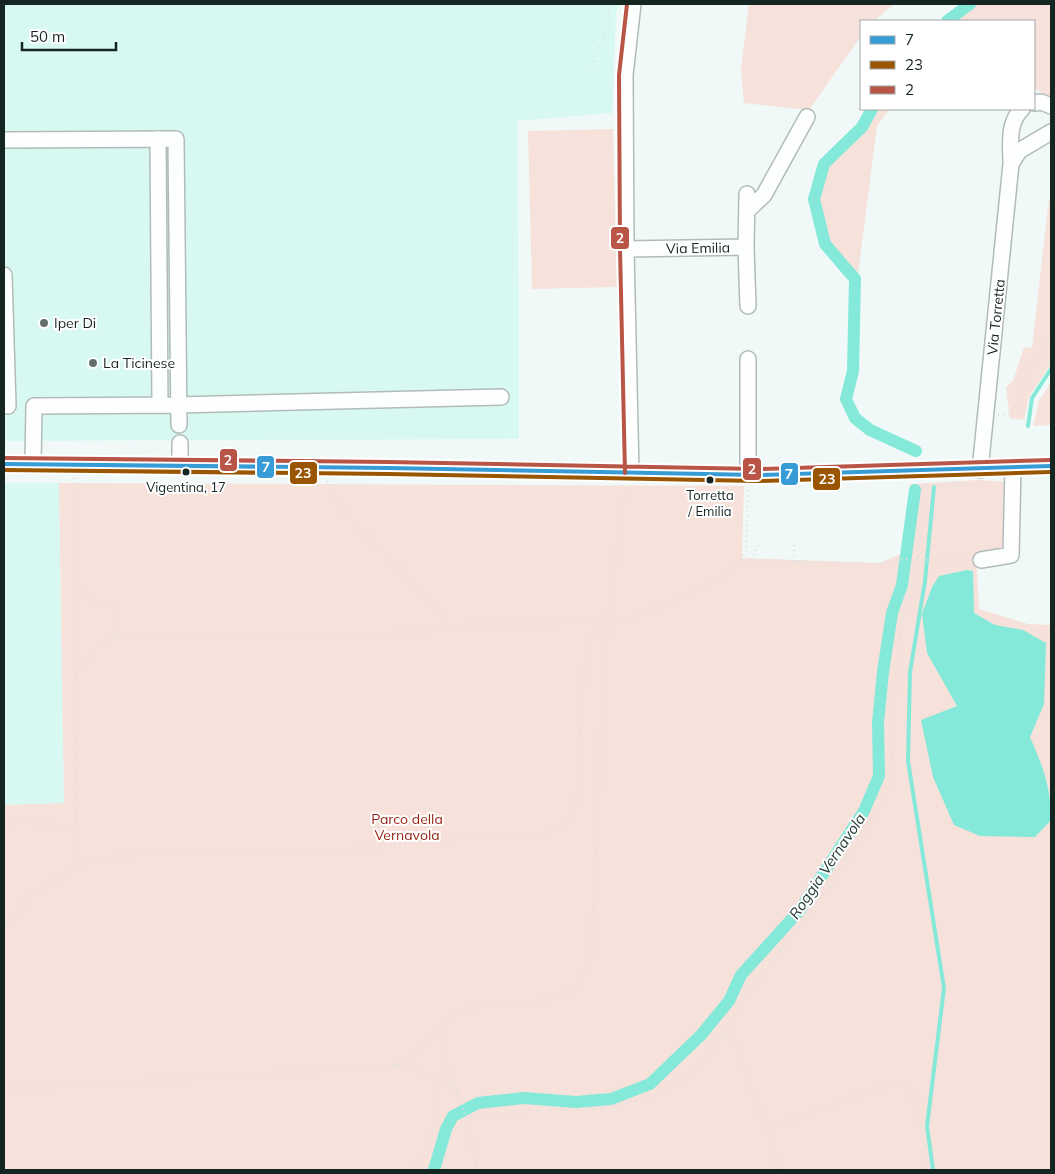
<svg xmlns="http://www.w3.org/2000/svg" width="1055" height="1174" font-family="Mulish,sans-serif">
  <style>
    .built { fill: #d8f9f2 }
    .green { fill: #f6e1db }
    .water { fill: #84e9d9 }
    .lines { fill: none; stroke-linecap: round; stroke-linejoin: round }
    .stream { stroke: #84e9d9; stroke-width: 4 }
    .canal { stroke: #84e9d9; stroke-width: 12 }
    .minor-casing { stroke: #b1bcba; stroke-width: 18 }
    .path { stroke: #dee1e1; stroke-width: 2.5; stroke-dasharray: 1 4; stroke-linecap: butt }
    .minor { stroke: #fdfefe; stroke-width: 15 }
    .bus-1-casing { stroke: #fff; stroke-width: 8 }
    .bus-2-casing { stroke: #fff; stroke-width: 8 }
    .bus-3-casing { stroke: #fff; stroke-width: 8 }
    .bus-1 { stroke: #379cd6; stroke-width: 4 }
    .bus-2 { stroke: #950; stroke-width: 4 }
    .bus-3 { stroke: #b85546; stroke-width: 4 }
    .poi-dot { fill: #626f6d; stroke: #fff; stroke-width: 2 }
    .bus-dot { fill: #152522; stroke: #fff; stroke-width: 2 }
    .labels { text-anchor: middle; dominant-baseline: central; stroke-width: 4; stroke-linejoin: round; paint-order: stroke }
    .bus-label { font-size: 13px; fill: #152522; stroke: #fff }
    .street-label { font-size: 14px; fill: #152522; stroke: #fff }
    .poi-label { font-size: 14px; fill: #152522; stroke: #fff; text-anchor: start }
    .park-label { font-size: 14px; fill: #941f0d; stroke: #fff }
    .water-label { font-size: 15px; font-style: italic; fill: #233a36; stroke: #fff }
    .line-badge { stroke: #fff; stroke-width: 2 }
    .badge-label { font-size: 14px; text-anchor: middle; font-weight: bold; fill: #fff }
  </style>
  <rect width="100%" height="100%" fill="#f0f9f7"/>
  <path class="built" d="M4,4H619L616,14L612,113L518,121L519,439L4,441Z
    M4,483H59L64,804L4,805Z"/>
  <path class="green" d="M749,4H894L874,21H861V36L809,110L744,103L741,70Z
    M975,4H1051V100L1034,87V21H953Z
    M875,109H890L877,126L858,274L830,242L818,198L827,164L864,129Z
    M613,129L617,287L532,289L528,131Z
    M1049,199H1051V364L1029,397L1024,420L1010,418L1006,387L1013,381L1024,347L1032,348Z
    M1051,382V425L1033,426L1039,401Z
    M980,480L1007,482L1006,555L972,560L977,570L979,609L1028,624L1051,625V1170H4V805L64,803L59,483L744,486L742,558L880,563L901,554L910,484Z"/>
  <path class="water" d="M967,570L973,571L974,613L995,625L1023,630L1046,643L1044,704L1030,737C1043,767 1051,787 1051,820L1035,837L980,836L954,825L933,777L921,720L957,706L927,653L922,614L932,587L939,576Z"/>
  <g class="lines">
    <path class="stream" d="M1028,426L1032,398L1051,369
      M933,1170L927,1126L944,988L908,761L910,672L925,581L934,487"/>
    <path class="canal" d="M947,21L970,4
      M872,109L862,127L824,164L814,199L825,244L855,279L853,371L846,399L855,418L870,430L916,451
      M434,1170L446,1129L453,1116L478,1103L524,1098L576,1102L611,1099L650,1084L701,1035L729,1001L741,975L799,911L864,811L879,776L878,723L883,672L892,613L902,585L915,490"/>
    <defs>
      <path id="minor" d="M1034,103L1041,102L1051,106
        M158,139L160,405
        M4,140L176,139L179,425
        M1011,164L1019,151L1051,132
        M747,211L764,195L807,117
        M746,247L748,306
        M626,249L746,247L747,194
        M4,275L8,406
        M748,359V475
        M180,443V466
        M4,464L388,468L758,475L1051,466
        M33,464L34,406L178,405L501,397
        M980,470L1011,164C1011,146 1007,123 1022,109
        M631,473L626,249L625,75L633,4
        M981,560L1011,555L1013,467"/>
    </defs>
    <use href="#minor" class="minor-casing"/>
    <path class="path" d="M591,66L607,29L610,4
      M998,415L1011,413L1016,407L1034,359L1051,336
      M74,478L76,827L80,866
      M327,481L331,485L338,506L395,564L442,617V630
      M794,545L795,562
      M742,560L881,564L900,559L969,560
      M752,560L758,545
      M75,584L94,599L114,609L116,625L114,636
      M606,634L623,502L628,486
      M76,673L84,668L91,651L114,636L336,634L367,635L442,630L455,626L480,624L554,623L582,620L607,624L616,623L669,604L712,583L742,560L746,551L748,488
      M4,824L29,822L76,827
      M4,927L29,897L80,866L100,859L129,855L199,851H326L375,848L412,842L446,841L464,838L544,834L560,827L573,813L577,794L582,690L588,641L596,630L606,624
      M440,1027L446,1063L466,1117L477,1170
      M723,1035L735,1038L748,1083L767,1130L896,1081C899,1083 904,1084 906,1086C919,1098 926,1153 926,1170
      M393,1066L410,1061L454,1012L482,1006L551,1000L572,991L584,974L591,956L601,748L602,652L606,635L615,624
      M4,1089H20L393,1066L411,1068L439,1077L458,1094
      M466,1117L525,1111L604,1108L661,1093L695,1069L722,1035L750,991L833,882L889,789L894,738V710L898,654L902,619L918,560L924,485H978V483
      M767,1130L780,1170
      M409,1170L430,1150L439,1077
      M769,1170L778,1164"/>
    <use href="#minor" class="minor"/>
    <defs>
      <path id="bus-1" d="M4,464L388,468L758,475L1051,466"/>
      <path id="bus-2" d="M4,470L388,474L758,481L1051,472"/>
      <path id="bus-3" d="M4,458L388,462L758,469L1051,460
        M625,473L620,249L619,75L627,4"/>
    </defs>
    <use href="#bus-1" class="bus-1-casing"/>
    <use href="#bus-2" class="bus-2-casing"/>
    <use href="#bus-3" class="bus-3-casing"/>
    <use href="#bus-1" class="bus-1"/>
    <use href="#bus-2" class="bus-2"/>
    <use href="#bus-3" class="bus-3"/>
  </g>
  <g class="poi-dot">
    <circle cx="44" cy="323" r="5"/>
    <circle cx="93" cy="363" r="5"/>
  </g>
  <g class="bus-dot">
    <circle cx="186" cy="472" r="4.5"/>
    <circle cx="710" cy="480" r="4.5"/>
  </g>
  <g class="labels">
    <g class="bus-label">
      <text x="186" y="487">Vigentina, 17</text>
      <text x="710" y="495">Torretta<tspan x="710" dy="16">/ Emilia</tspan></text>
    </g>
    <g class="street-label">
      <text transform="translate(698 248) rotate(-1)">Via Emilia</text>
      <text transform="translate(996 317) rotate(-84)">Via Torretta</text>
    </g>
    <g class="poi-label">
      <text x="54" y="323">Iper Di</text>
      <text x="103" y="363">La Ticinese</text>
    </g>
    <g class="park-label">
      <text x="407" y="819">Parco della<tspan x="407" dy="16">Vernavola</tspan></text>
    </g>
    <g class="water-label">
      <text transform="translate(827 866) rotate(-56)">Roggia Vernavola</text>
    </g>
  </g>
  <g class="line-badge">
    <rect x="610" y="226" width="20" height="24" rx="5" fill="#b85546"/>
    <rect x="219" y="448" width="19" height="24" rx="5" fill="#b85546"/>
    <rect x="256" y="455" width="19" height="24" rx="5" fill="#379cd6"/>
    <rect x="742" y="457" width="20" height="24" rx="5" fill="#b85546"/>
    <rect x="289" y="461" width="29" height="24" rx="5" fill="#950"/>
    <rect x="780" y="462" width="19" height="24" rx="5" fill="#379cd6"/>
    <rect x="812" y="467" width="29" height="24" rx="5" fill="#950"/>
  </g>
  <g class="badge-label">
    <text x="620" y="243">2</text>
    <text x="228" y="465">2</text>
    <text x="266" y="472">7</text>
    <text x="752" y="474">2</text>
    <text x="303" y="478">23</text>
    <text x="789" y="479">7</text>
    <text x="827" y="484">23</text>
  </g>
  <rect width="1055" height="1174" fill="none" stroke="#152522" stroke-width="10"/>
  <rect x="860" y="20" width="175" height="90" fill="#ffffff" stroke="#a1a8a7"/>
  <rect x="870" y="36" width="25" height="8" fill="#379cd6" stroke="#a1a8a7"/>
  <text x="905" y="45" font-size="15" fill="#152522">7</text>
  <rect x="870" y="61" width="25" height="8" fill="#995500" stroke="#a1a8a7"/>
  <text x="905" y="70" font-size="15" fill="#152522">23</text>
  <rect x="870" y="86" width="25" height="8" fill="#b85546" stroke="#a1a8a7"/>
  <text x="905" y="95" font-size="15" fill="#152522">2</text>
  <path d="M22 42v8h94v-8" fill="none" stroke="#152522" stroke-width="2.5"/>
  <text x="30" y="42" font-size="15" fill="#152522" stroke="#ffffff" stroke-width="4" paint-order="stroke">50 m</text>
</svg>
